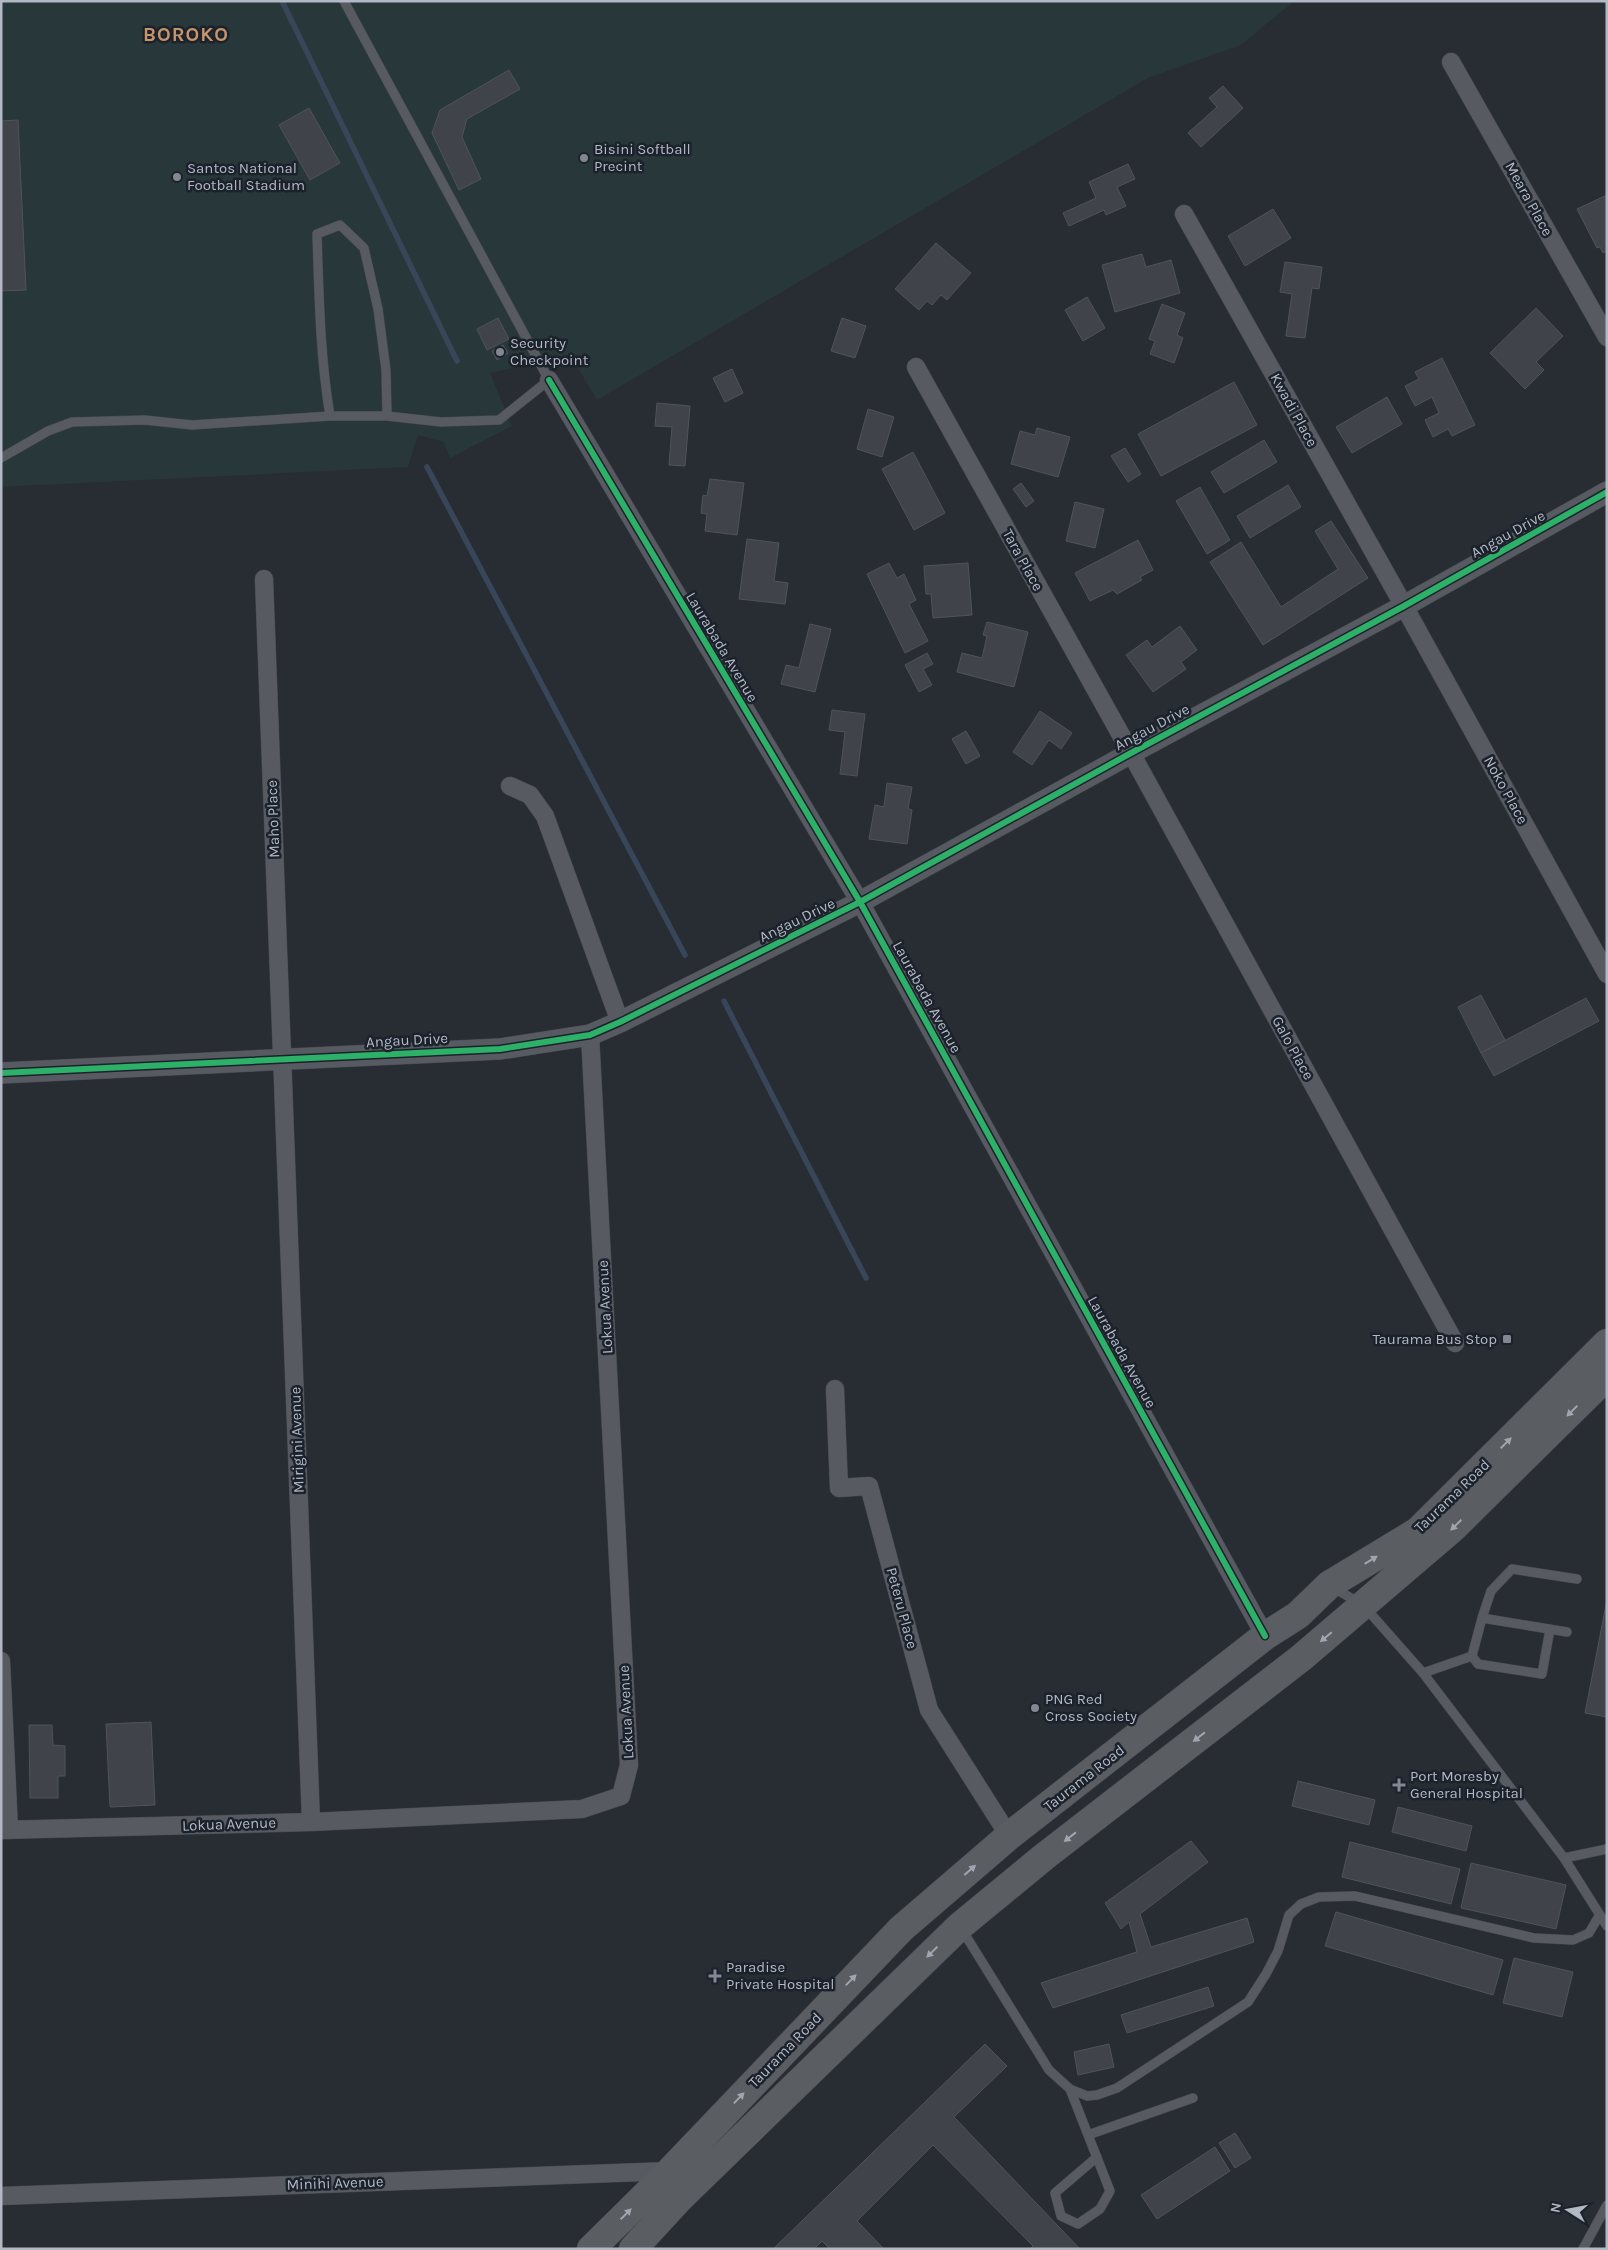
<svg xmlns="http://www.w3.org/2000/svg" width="1608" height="2250" font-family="Karla,sans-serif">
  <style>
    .green { fill: #283739 }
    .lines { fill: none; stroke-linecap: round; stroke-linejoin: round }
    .stream { stroke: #38465a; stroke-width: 5.5 }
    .building { fill: #404349; stroke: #4f535b }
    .service-casing { stroke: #44474c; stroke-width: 10 }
    .minor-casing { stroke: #44474c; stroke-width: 19 }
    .tertiary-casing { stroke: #44474c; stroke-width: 22 }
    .primary-casing { stroke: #454850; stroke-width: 29 }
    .service { stroke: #575a61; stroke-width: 9 }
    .minor { stroke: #575a61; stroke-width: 18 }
    .tertiary { stroke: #575a61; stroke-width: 21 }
    .primary { stroke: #5a5d62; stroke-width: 28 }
    .cycleway-casing { stroke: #1c222c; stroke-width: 9 }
    .cycleway { stroke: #2db169; stroke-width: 6 }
    .oneway { fill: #a0a6b0 }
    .poi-dot { fill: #828791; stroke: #1c222c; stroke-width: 2 }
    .labels { text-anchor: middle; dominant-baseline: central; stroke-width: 5; stroke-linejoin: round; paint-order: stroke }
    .poi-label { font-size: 15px; fill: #b2b8c4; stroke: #1c222c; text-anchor: start }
    .street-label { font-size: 15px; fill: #b2b8c4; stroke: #1c222c }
    .district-label { font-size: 20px; font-weight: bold; letter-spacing: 1px; fill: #c89469; stroke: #1c222c }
  </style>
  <rect width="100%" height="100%" fill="#282c33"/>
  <path class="green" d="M1,1H1294L1241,45L1148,78L597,400L570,355L490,373L512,426L450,458L444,442L418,435L408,467L1,487Z"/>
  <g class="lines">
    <path class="stream" d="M282,1L457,361
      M1606,1L1607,2
      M427,467L685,955
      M724,1001L866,1278"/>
  </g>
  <path class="building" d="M509,70L520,89L467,119L462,137L481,179L459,190L432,133L440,110Z
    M1223,86L1243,108L1201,147L1188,133L1217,107L1209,98Z
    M309,108L340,163L310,180L279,125Z
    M18,120L26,290L1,291V121Z
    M1128,164L1135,179L1117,187L1126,206L1106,215L1104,210L1069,226L1063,213L1096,198L1089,182Z
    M1607,195V251L1603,253L1600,247L1597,248L1577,209Z
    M1273,209L1291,238L1245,266L1228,236Z
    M936,243L971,273L947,300L941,295L932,305L927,301L919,310L895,289Z
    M1142,254L1146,267L1171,260L1180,293L1115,312L1102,265Z
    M1285,262L1322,267L1319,289L1312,288L1305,338L1286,336L1292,294L1280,292Z
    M1087,297L1105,328L1083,341L1065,310Z
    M1162,304L1185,313L1177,335L1183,338L1174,363L1150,354L1155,341L1149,339Z
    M1536,308L1563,336L1536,362L1544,370L1525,389L1490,353Z
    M498,318L509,339L487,350L477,329Z
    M842,318L866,326L855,358L831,351Z
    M503,345L508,353L497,360L492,351Z
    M1442,358L1475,425L1452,436L1448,429L1433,437L1425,420L1439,413L1432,397L1415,406L1405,386L1419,379L1415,372Z
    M732,369L743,393L725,402L713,378Z
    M1234,382L1257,425L1161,476L1138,434Z
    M1387,397L1402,424L1352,453L1336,427Z
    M657,403L690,406L685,466L669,465L672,427L655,426Z
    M868,409L894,417L882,457L857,449Z
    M1037,428L1070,437L1058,477L1011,464L1020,431L1035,435Z
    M1264,440L1277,462L1224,493L1211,472Z
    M1125,448L1141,474L1128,482L1111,456Z
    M913,452L945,513L914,530L882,469Z
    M710,479L744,483L737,535L705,531L707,514L701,513L703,495L707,496Z
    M1021,483L1034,501L1026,507L1013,489Z
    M1288,485L1301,507L1250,538L1237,516Z
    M1200,487L1230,540L1207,554L1176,501Z
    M1075,502L1104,509L1095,548L1066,541Z
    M1331,521L1368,578L1263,645L1210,562L1241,542L1281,607L1338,569L1315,531Z
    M747,539L779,543L774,581L788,583L785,604L739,599Z
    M1138,540L1153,570L1140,577L1142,580L1117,594L1113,590L1090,601L1075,573Z
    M889,563L897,578L904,574L916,600L909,604L928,641L905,653L867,574Z
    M968,563L972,615L933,618L931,594H926L924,566Z
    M987,622L1028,632L1014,687L957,672L962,653L982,658L987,636L983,635Z
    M810,624L831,629L815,692L781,684L786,665L799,668Z
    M1180,626L1197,650L1181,662L1186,669L1153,692L1126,655L1147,640L1152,647Z
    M927,653L933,664L923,669L932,685L919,692L905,665Z
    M832,710L865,714L857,776L840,774L845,732L829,730Z
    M1040,711L1072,733L1061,749L1049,740L1032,765L1013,752Z
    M966,731L980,756L966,764L952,739Z
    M887,783L912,787L908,809L912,810L907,844L869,839L875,805L884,807Z
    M1481,995L1505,1040L1481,1053L1458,1007Z
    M1586,998L1599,1021L1494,1076L1481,1053Z
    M1607,1600V1717L1585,1713Z
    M151,1722L155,1805L110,1807L106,1724Z
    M29,1725H52L53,1745L65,1746V1776H58V1798H30Z
    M1298,1781L1375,1800L1369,1825L1292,1806Z
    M1398,1807L1472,1826L1466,1851L1392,1832Z
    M1191,1841L1208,1862L1140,1914L1151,1947L1247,1918L1254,1942L1053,2008L1041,1983L1137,1952L1129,1922L1121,1929L1105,1903Z
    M1350,1842L1460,1869L1451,1904L1342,1877Z
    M1471,1863L1566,1885L1556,1929L1461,1908Z
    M1336,1912L1503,1960L1493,1995L1325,1946Z
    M1514,1958L1573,1972L1562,2017L1503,2003Z
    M1208,1987L1214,2006L1127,2033L1121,2015Z
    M985,2044L1007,2066L954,2117L1080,2249H1030L1033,2246L933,2145L857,2221L884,2249H830L822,2241L814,2249H773Z
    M1109,2044L1114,2067L1078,2075L1074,2052Z
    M1235,2133L1251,2158L1235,2168L1219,2143Z
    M1215,2147L1230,2171L1157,2219L1141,2195Z"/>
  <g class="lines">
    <defs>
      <path id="service" d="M330,416C320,355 319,295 317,234L340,225L364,248L378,309L386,370L387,416
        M1,458L48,431L72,422L145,420L192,425L330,416H387L441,422L499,420L549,380L344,1
        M1332,1587L1363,1605L1423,1673L1564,1858L1607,1926
        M1482,1618L1567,1632
        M1472,1656L1478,1664L1542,1674L1550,1629
        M1423,1673L1472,1656L1482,1618L1491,1591L1512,1569L1577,1579
        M1564,1858L1607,1849
        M961,1928L1049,2070L1070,2089L1087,2096L1097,2095L1117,2088L1248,2002L1266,1974L1278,1951L1289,1915L1301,1904L1319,1897L1355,1896L1534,1938L1573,1940L1589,1933L1599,1916
        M1070,2089L1110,2191L1100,2209L1078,2224L1061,2216L1055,2193L1097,2157
        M1088,2135L1193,2098
        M1583,2249L1607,2205"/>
      <path id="minor" d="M1451,62L1607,337
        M1184,214L1404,606L1607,974
        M916,367L1131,753L1455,1343
        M549,380L860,902L1265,1636
        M264,579L311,1822
        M510,786L530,795L545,816L620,1022
        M835,1389L839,1488L869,1486L929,1710L1009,1836
        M1,1661L9,1830
        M1,1830L311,1822L582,1809L621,1796L629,1765L590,1035
        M1,2196L670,2171"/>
      <path id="tertiary" d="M1,1073L500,1049L590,1035L620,1022L860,902L1131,753L1404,606L1607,492"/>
      <path id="primary" d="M591,2249L670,2171L901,1929L1009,1836L1265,1636L1298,1615L1329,1585L1418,1531L1607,1343
        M633,2249L680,2198L960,1926L1045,1856L1301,1658L1363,1605L1453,1528L1607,1376"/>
    </defs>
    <use href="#service" class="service-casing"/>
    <use href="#minor" class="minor-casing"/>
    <use href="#tertiary" class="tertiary-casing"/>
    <use href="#primary" class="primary-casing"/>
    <use href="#service" class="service"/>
    <use href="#minor" class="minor"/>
    <use href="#tertiary" class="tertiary"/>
    <use href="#primary" class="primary"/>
    <defs>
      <path id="cycleway" d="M549,380L860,902L1265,1636
        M1,1073L500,1049L590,1035L620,1022L860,902L1131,753L1404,606L1607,492"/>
    </defs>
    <use href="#cycleway" class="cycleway-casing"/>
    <use href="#cycleway" class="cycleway"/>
  </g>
  <defs><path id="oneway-solid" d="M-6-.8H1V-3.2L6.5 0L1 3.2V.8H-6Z" transform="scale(1.25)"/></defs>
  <g class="oneway">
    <use href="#oneway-solid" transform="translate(1572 1411) rotate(135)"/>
    <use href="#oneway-solid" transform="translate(1506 1443) rotate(-45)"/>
    <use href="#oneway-solid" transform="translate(1456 1525) rotate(136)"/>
    <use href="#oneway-solid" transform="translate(1371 1560) rotate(-31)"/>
    <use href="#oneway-solid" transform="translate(1326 1637) rotate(140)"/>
    <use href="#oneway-solid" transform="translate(1199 1737) rotate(142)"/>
    <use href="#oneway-solid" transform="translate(1070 1837) rotate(142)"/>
    <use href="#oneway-solid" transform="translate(970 1870) rotate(-41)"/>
    <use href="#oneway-solid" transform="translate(932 1952) rotate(136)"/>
    <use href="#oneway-solid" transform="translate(851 1980) rotate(-46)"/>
    <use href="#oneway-solid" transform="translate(739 2098) rotate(-46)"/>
    <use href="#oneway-solid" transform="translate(626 2214) rotate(-45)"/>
  </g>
  <g class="poi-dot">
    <circle cx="584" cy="158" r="5"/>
    <circle cx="177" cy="177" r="5"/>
    <circle cx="500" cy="352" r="5"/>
    <rect x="1502" y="1334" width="10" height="10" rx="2.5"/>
    <circle cx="1035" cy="1708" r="5"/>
    <path d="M1396.5 1777.5h5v5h5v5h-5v5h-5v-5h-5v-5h5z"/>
    <path d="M712.5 1968.5h5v5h5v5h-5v5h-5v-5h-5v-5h5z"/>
  </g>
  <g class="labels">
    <g class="poi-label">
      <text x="594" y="149">Bisini Softball<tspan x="594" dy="17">Precint</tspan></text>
      <text x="187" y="168">Santos National<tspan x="187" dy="17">Football Stadium</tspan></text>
      <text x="510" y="343">Security<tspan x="510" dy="17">Checkpoint</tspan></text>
      <text x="1497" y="1339" text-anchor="end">Taurama Bus Stop</text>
      <text x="1045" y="1699">PNG Red<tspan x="1045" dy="17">Cross Society</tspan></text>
      <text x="1410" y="1776">Port Moresby<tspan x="1410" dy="17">General Hospital</tspan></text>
      <text x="726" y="1967">Paradise<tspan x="726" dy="17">Private Hospital</tspan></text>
    </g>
    <g class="street-label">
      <text transform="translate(1529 199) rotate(61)">Meara Place</text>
      <text transform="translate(1294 410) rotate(61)">Kwadi Place</text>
      <text transform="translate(1508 534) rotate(-29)">Angau Drive</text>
      <text transform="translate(1023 560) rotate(61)">Tara Place</text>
      <text transform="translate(722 647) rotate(59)">Laurabada Avenue</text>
      <text transform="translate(1152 727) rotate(-28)">Angau Drive</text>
      <text transform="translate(1506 790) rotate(61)">Noko Place</text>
      <text transform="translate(273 819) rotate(-92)">Maho Place</text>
      <text transform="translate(797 920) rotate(-26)">Angau Drive</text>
      <text transform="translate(927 997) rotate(61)">Laurabada Avenue</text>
      <text transform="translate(407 1040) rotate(-3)">Angau Drive</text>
      <text transform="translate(1293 1048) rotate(61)">Galo Place</text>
      <text transform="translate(605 1307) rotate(-93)">Lokua Avenue</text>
      <text transform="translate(1122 1352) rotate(61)">Laurabada Avenue</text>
      <text transform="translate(297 1440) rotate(-92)">Mirigini Avenue</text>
      <text transform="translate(1452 1496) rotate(-44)">Taurama Road</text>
      <text transform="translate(902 1608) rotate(75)">Peteru Place</text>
      <text transform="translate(626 1712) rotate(-93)">Lokua Avenue</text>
      <text transform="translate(1084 1778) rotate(-38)">Taurama Road</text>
      <text transform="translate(229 1824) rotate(-2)">Lokua Avenue</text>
      <text transform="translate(785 2050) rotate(-46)">Taurama Road</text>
      <text transform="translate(335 2183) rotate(-2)">Minihi Avenue</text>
    </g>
    <g class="district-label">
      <text x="186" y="34">BOROKO</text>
    </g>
  </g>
  <rect width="1608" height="2250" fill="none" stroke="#b2b8c4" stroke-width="5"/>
  <g transform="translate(1568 2210) rotate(281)" stroke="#1c222c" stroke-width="4" paint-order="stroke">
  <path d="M0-4L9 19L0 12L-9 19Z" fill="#b2b8c4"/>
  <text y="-8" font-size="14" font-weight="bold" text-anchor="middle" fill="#b2b8c4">N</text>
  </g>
</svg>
